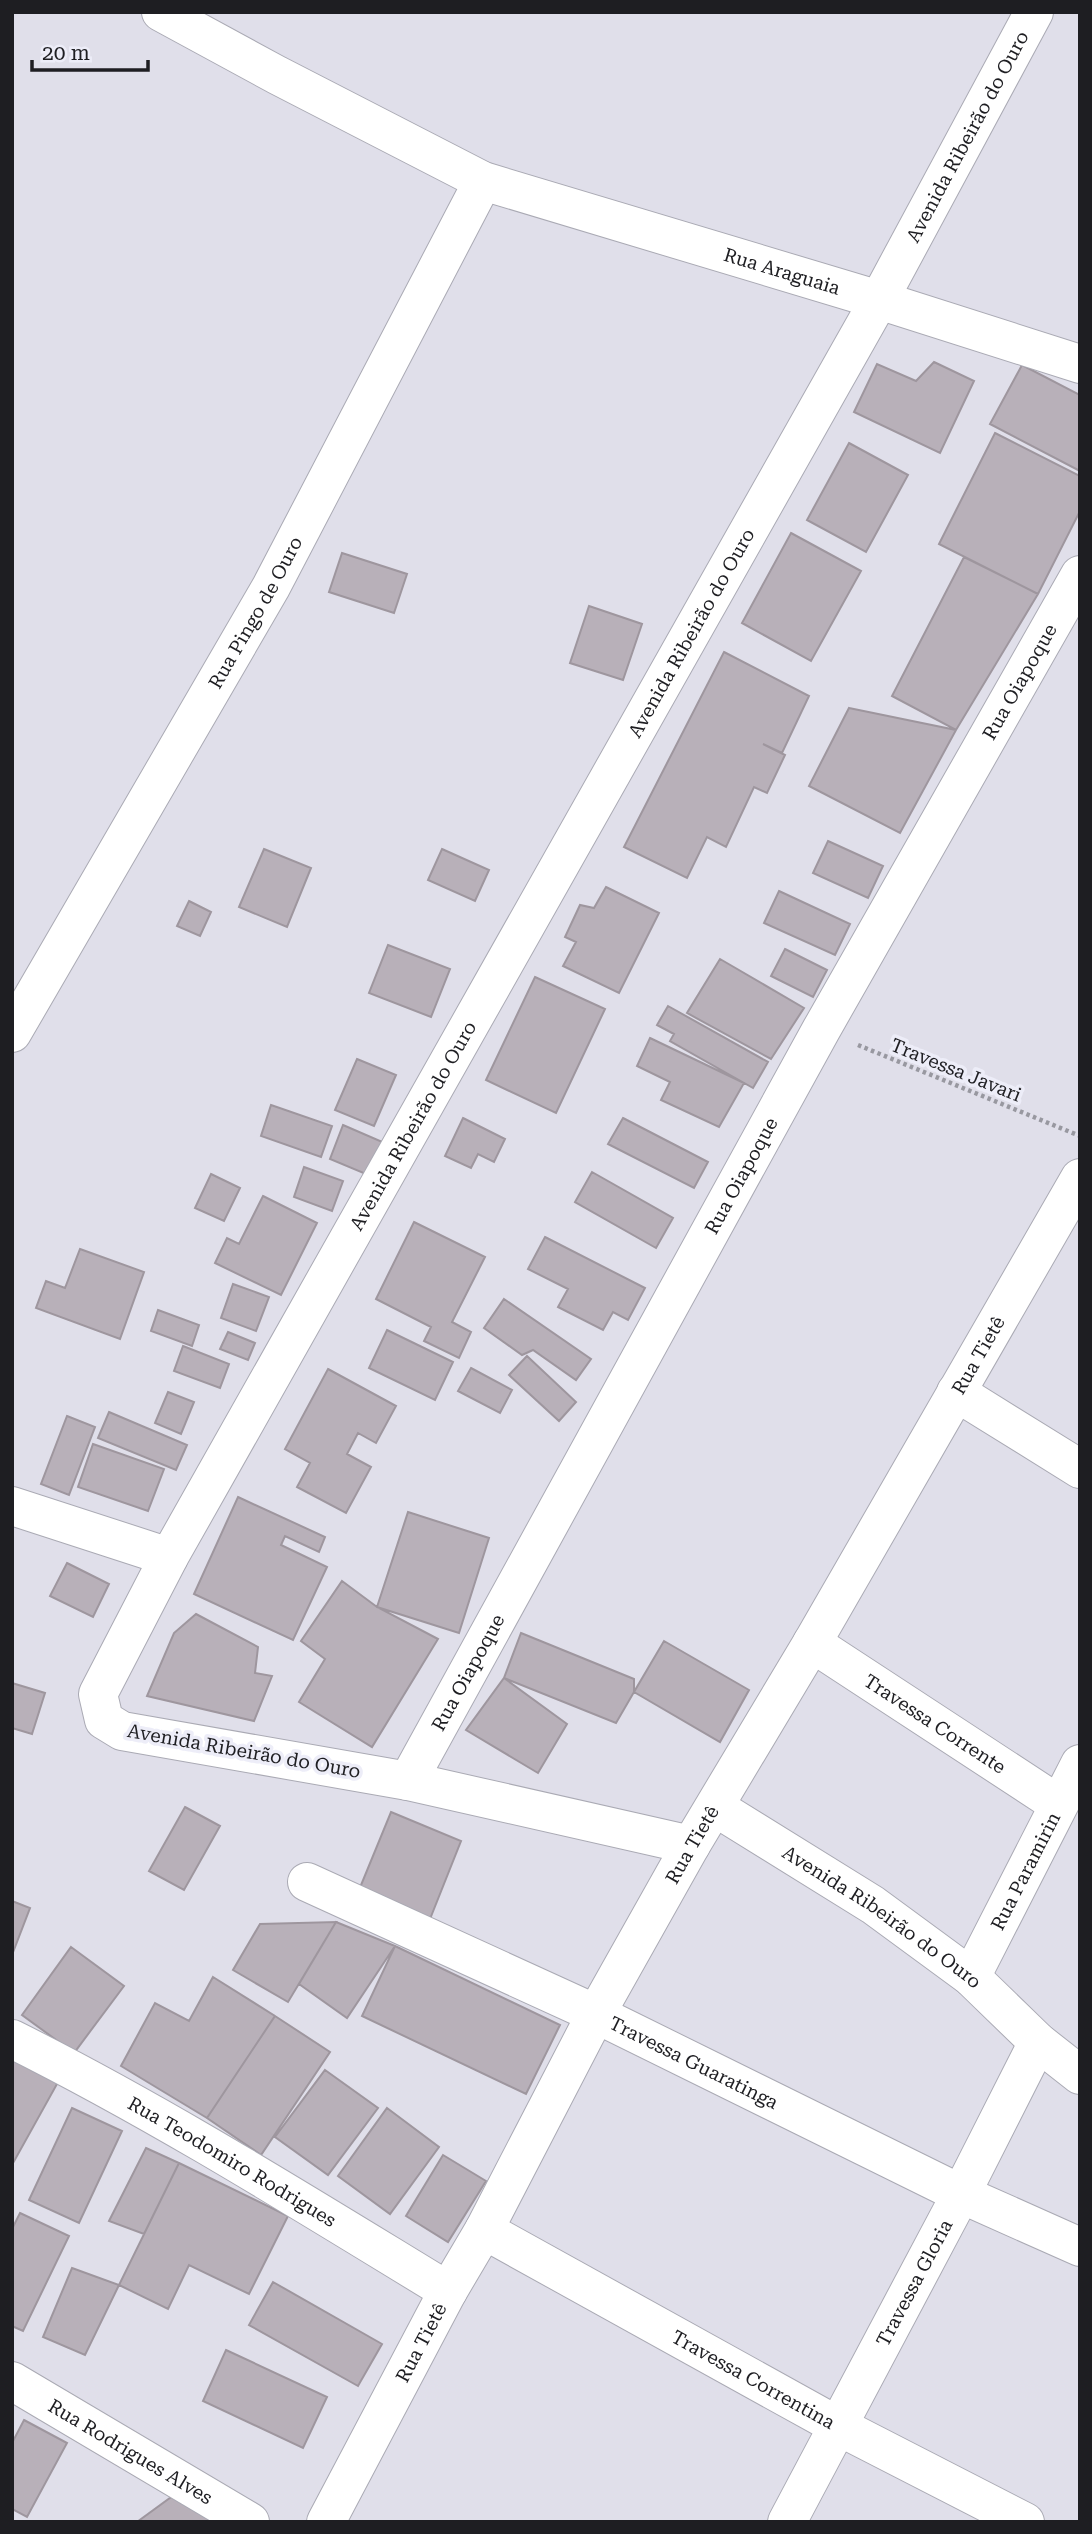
<svg xmlns="http://www.w3.org/2000/svg" width="1092" height="2534" font-family="'Roboto Serif',serif">
  <style>
    .building { fill: #b8b0b9; stroke: #9e969e; stroke-width: 2 }
    .lines { fill: none; stroke-linecap: round; stroke-linejoin: round }
    .minor-casing { stroke: #aaaab4; stroke-width: 40 }
    .path { stroke: #9898a0; stroke-width: 4.5; stroke-dasharray: 3.5 3.5; stroke-linecap: butt }
    .minor { stroke: #fff; stroke-width: 38 }
    .labels { text-anchor: middle; dominant-baseline: central; stroke-width: 7; stroke-linejoin: round; paint-order: stroke }
    .street-label { font-size: 19px; fill: #1e1e22; stroke: #ededf8 }
  </style>
  <rect width="100%" height="100%" fill="#e0dfea"/>
  <path class="building" d="M934,362L974,381L940,453L854,412L877,364L916,381Z
    M1022,365L1080,395V471L990,424Z
    M995,433L1080,476V511L1038,594L939,544Z
    M849,443L908,475L866,552L807,520Z
    M791,533L861,571L811,661L742,623Z
    M342,553L407,574L394,613L329,592Z
    M964,557L1038,594L956,730L892,696Z
    M589,606L642,624L623,680L570,663Z
    M724,652L809,696L782,753L763,744L785,755L767,793L754,787L726,847L707,837L687,878L624,847Z
    M849,708L956,730L900,833L809,786Z
    M828,841L883,866L868,898L813,873Z
    M264,849L311,868L287,927L239,907Z
    M442,849L489,870L475,901L428,880Z
    M606,887L659,913L619,993L563,966L576,942L565,937L580,905L594,908Z
    M779,891L850,924L835,955L764,923Z
    M189,901L211,912L200,936L177,926Z
    M388,945L450,969L431,1017L369,993Z
    M785,949L827,970L813,997L771,976Z
    M720,959L804,1008L771,1059L687,1013Z
    M535,977L605,1009L556,1113L486,1080Z
    M668,1006L768,1062L753,1088L670,1041L674,1034L657,1025Z
    M650,1038L744,1083L719,1127L661,1100L670,1082L637,1066Z
    M357,1059L396,1075L374,1126L335,1110Z
    M271,1105L332,1126L321,1157L261,1136Z
    M463,1118L505,1139L494,1162L478,1154L471,1168L445,1156Z
    M623,1118L708,1162L694,1188L608,1144Z
    M343,1125L387,1144L373,1177L330,1159Z
    M304,1167L343,1181L332,1211L294,1197Z
    M592,1172L673,1218L656,1248L575,1202Z
    M211,1174L240,1188L224,1221L195,1208Z
    M263,1196L317,1223L281,1295L215,1263L227,1238L239,1244Z
    M414,1222L485,1257L452,1322L471,1332L459,1358L424,1341L431,1327L376,1299Z
    M545,1237L645,1288L628,1320L613,1312L603,1330L558,1307L568,1289L528,1269Z
    M80,1249L144,1272L120,1339L36,1308L46,1281L65,1288Z
    M233,1284L269,1297L256,1331L221,1318Z
    M504,1299L591,1359L576,1380L533,1350L522,1355L484,1328Z
    M158,1310L199,1325L192,1346L151,1331Z
    M387,1330L453,1362L435,1400L369,1368Z
    M228,1332L255,1343L248,1360L220,1349Z
    M183,1346L229,1364L220,1388L174,1371Z
    M527,1356L576,1402L559,1421L509,1375Z
    M471,1368L512,1390L500,1413L458,1391Z
    M328,1369L396,1406L376,1443L358,1433L347,1454L371,1467L346,1513L297,1487L310,1463L285,1449Z
    M168,1392L194,1402L181,1434L155,1423Z
    M109,1412L187,1445L176,1470L98,1438Z
    M67,1416L95,1427L69,1495L41,1484Z
    M93,1444L164,1469L148,1511L78,1487Z
    M238,1497L325,1537L319,1552L285,1536L281,1545L327,1567L293,1640L194,1594Z
    M408,1512L489,1538L459,1633L377,1607Z
    M67,1563L109,1584L93,1617L50,1596Z
    M342,1581L377,1607L438,1639L372,1747L299,1702L325,1659L301,1641Z
    M196,1614L258,1647L255,1673L272,1676L254,1721L147,1696L174,1633Z
    M521,1633L634,1679V1692L616,1723L504,1678Z
    M664,1641L749,1690L720,1742L634,1692Z
    M504,1678L567,1724L538,1773L466,1730Z
    M12,1683L45,1693L32,1734L12,1728Z
    M185,1807L220,1826L184,1890L149,1871Z
    M391,1812L461,1841L430,1919L359,1890Z
    M12,1901L30,1908L12,1955Z
    M336,1922L395,1946L347,2018L299,1984Z
    M336,1922L288,2002L233,1970L260,1924Z
    M395,1946L560,2025L526,2094L362,2016Z
    M71,1947L124,1986L74,2053L22,2015Z
    M213,1977L275,2016L207,2118L121,2066L155,2003L189,2021Z
    M275,2016L330,2052L261,2155L207,2118Z
    M12,2048L62,2075L12,2165Z
    M325,2070L378,2108L328,2175L275,2137Z
    M72,2108L122,2131L79,2223L29,2200Z
    M387,2108L439,2147L390,2214L338,2176Z
    M146,2148L179,2163L144,2234L109,2221Z
    M443,2155L486,2181L448,2242L406,2216Z
    M179,2163L288,2216L249,2294L189,2265L168,2309L119,2285Z
    M20,2213L69,2236L23,2331L12,2326V2229Z
    M72,2268L119,2285L85,2355L43,2337Z
    M273,2282L382,2344L358,2386L249,2325Z
    M226,2350L327,2397L303,2448L203,2401Z
    M24,2420L67,2443L27,2517L12,2509V2443Z
    M174,2495L221,2522H137Z"/>
  <g class="lines">
    <defs>
      <g id="minor">
        <path id="s1" d="M161,12L277,75L483,181L879,300L1080,364"/>
        <path id="s2" d="M12,1033L271,587L483,181"/>
        <path d="M956,1392L1080,1469"/>
        <path d="M12,1506L169,1557"/>
        <path id="s3" d="M812,1643L1058,1804"/>
        <path id="s4" d="M408,1781L821,1030L1080,575"/>
        <path id="s5" d="M715,1807L873,1905L971,1977L1038,2042L1080,2075"/>
        <path id="s6" d="M691,1845L408,1781L122,1731L104,1720L98,1694L169,1557L879,300L1034,12"/>
        <path id="s7" d="M307,1882L596,2014L961,2194L1080,2247"/>
        <path id="s8" d="M971,1977L1080,1764"/>
        <path id="s9" d="M12,2039C162,2114 305,2204 448,2291"/>
        <path id="s10" d="M484,2230L838,2426L1025,2522"/>
        <path id="s11" d="M12,2381L250,2522"/>
        <path id="s12" d="M326,2522L448,2291L484,2230L596,2014L691,1845L812,1643L1080,1178"/>
        <path id="s13" d="M787,2522L961,2194L1038,2042"/>
      </g>
    </defs>
    <use href="#minor" class="minor-casing"/>
    <path class="path" d="M858,1045L1080,1136"/>
    <use href="#minor" class="minor"/>
  </g>
  <g class="labels">
    <g class="street-label">
      <text stroke="none"><textPath href="#s6" startOffset="2412">Avenida Ribeirão do Ouro</textPath></text>
      <text stroke="none"><textPath href="#s1" startOffset="676">Rua Araguaia</textPath></text>
      <text stroke="none"><textPath href="#s2" startOffset="486">Rua Pingo de Ouro</textPath></text>
      <text stroke="none"><textPath href="#s6" startOffset="1844">Avenida Ribeirão do Ouro</textPath></text>
      <text stroke="none"><textPath href="#s4" startOffset="1258">Rua Oiapoque</textPath></text>
      <text transform="translate(956 1070) rotate(22)">Travessa Javari</text>
      <text stroke="none"><textPath href="#s6" startOffset="1278">Avenida Ribeirão do Ouro</textPath></text>
      <text stroke="none"><textPath href="#s4" startOffset="691">Rua Oiapoque</textPath></text>
      <text stroke="none"><textPath href="#s12" startOffset="1337">Rua Tietê</textPath></text>
      <text stroke="none"><textPath href="#s4" startOffset="124">Rua Oiapoque</textPath></text>
      <text stroke="none"><textPath href="#s3" startOffset="147">Travessa Corrente</textPath></text>
      <text transform="translate(244 1751) rotate(10)">Avenida Ribeirão do Ouro</text>
      <text stroke="none"><textPath href="#s12" startOffset="770">Rua Tietê</textPath></text>
      <text stroke="none"><textPath href="#s8" startOffset="119">Rua Paramirin</textPath></text>
      <text stroke="none"><textPath href="#s5" startOffset="200">Avenida Ribeirão do Ouro</textPath></text>
      <text stroke="none"><textPath href="#s7" startOffset="427">Travessa Guaratinga</textPath></text>
      <text stroke="none"><textPath href="#s9" startOffset="252">Rua Teodomiro Rodrigues</textPath></text>
      <text stroke="none"><textPath href="#s13" startOffset="271">Travessa Gloria</textPath></text>
      <text stroke="none"><textPath href="#s12" startOffset="203">Rua Tietê</textPath></text>
      <text stroke="none"><textPath href="#s10" startOffset="308">Travessa Correntina</textPath></text>
      <text stroke="none"><textPath href="#s11" startOffset="138">Rua Rodrigues Alves</textPath></text>
    </g>
  </g>
  <rect width="1092" height="2534" fill="none" stroke="#1e1e22" stroke-width="28"/>
  <path d="M32 60v10h116v-10" fill="none" stroke="#1e1e22" stroke-width="3.5"/>
  <text x="42" y="60" font-size="21" fill="#1e1e22" stroke="#ededf8" stroke-width="5" paint-order="stroke">20 m</text>
</svg>
